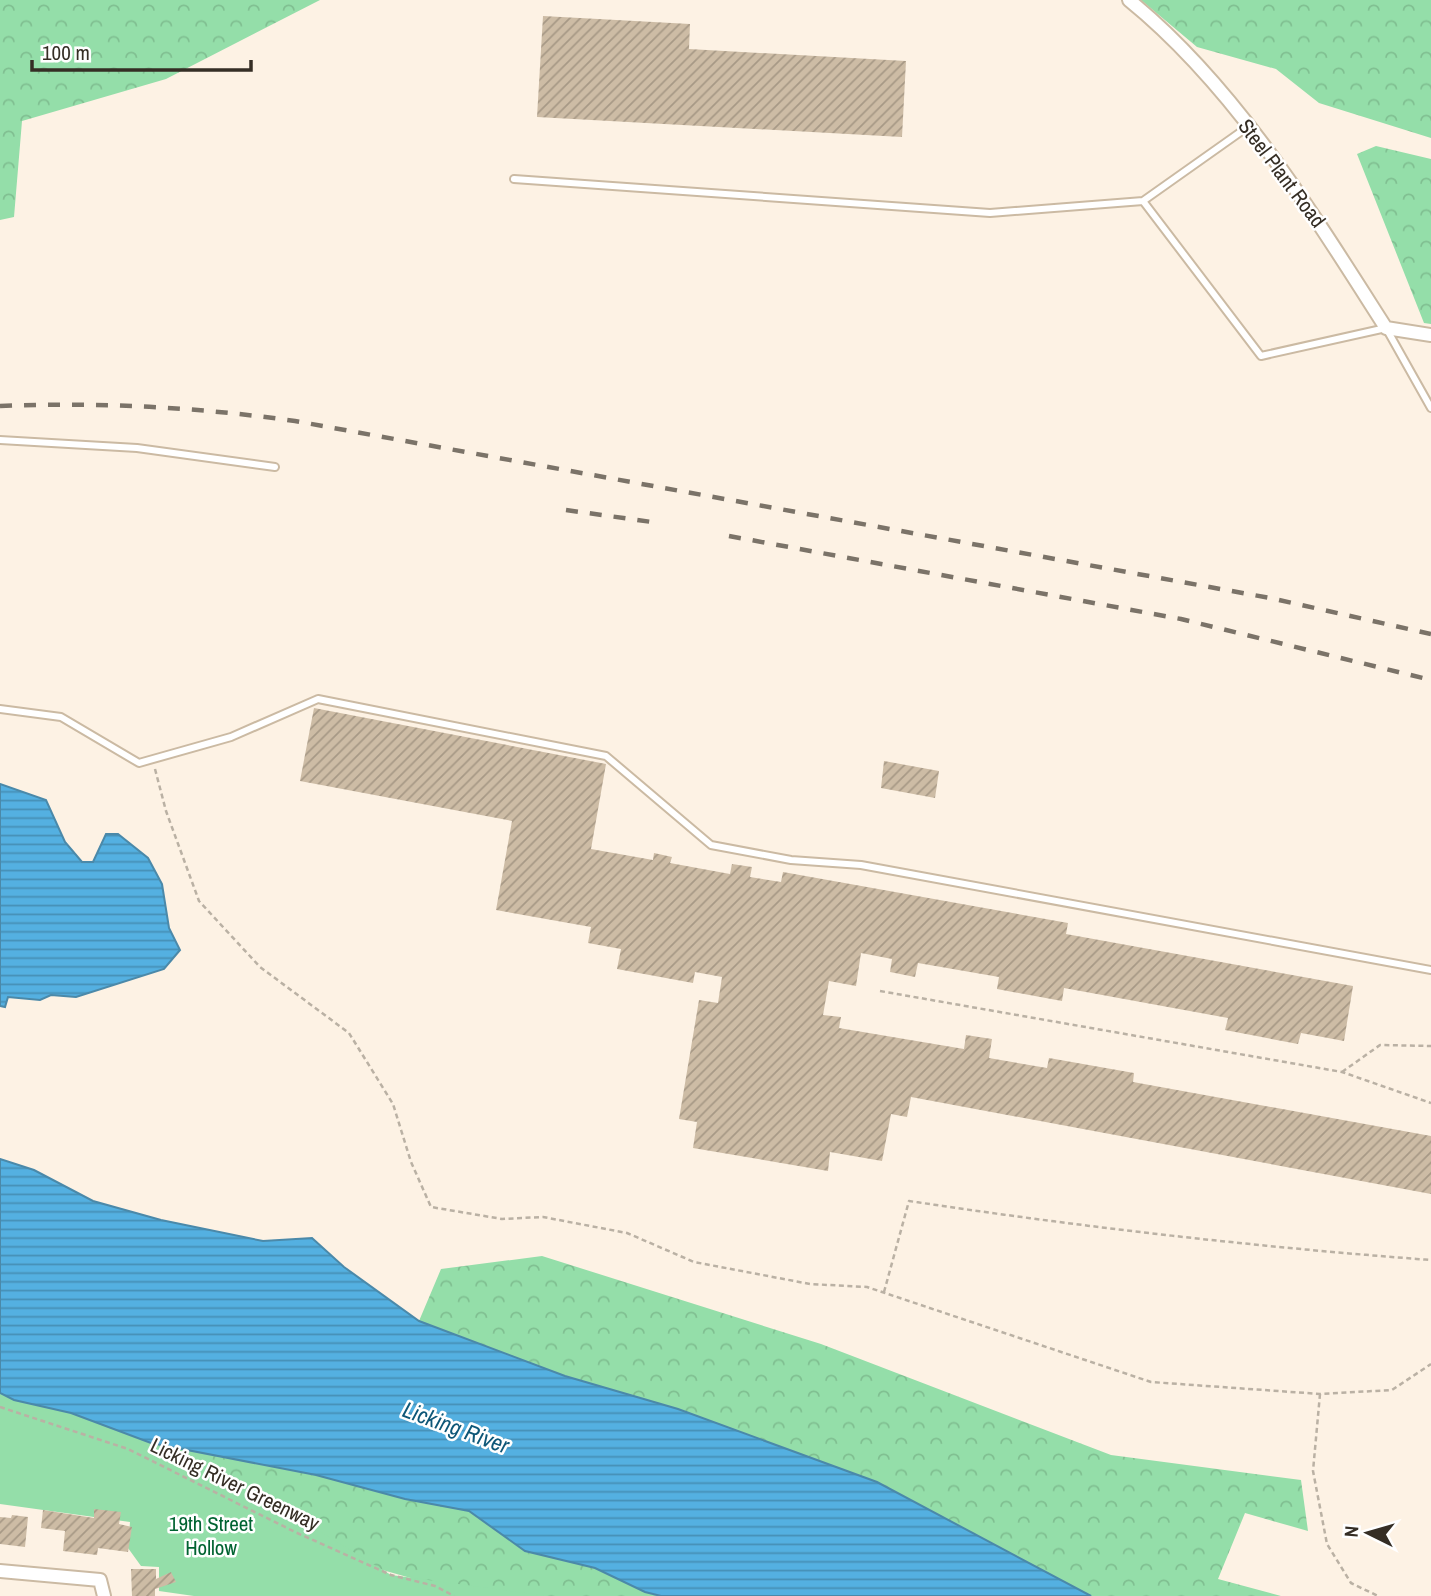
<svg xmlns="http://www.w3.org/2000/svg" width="1431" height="1596" font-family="'Archivo Narrow',sans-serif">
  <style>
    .forest { fill: url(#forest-crowns) }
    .green { fill: #94dea9 }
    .water { fill: url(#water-rules); stroke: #4b89a9; stroke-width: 2 }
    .building { fill: url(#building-hatch) }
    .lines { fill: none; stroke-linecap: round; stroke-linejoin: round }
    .service-casing { stroke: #cbbaa3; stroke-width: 10 }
    .minor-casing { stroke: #cbbaa3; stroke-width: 16 }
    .path { stroke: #bab1a4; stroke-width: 2.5; stroke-dasharray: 5 3.5; stroke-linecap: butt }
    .service { stroke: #fff; stroke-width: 6 }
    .minor { stroke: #fff; stroke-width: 12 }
    .rail { stroke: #7b7368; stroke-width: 4.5; stroke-dasharray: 12 12; stroke-linecap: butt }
    .labels { text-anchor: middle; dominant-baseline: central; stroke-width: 5; stroke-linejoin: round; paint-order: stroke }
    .street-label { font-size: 21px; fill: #352e25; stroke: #fff }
    .park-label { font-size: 21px; fill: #006331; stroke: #fff }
    .water-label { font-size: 23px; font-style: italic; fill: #0e5778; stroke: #fff }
  </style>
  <defs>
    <pattern id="forest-crowns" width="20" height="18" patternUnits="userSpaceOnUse" patternTransform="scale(1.75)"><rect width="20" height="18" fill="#94dea9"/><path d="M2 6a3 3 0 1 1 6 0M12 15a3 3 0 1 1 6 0" fill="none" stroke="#80bf91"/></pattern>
    <pattern id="water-rules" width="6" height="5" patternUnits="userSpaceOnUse" patternTransform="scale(1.75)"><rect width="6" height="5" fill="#54b0e1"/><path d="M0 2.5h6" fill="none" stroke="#4690b6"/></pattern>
    <pattern id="building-hatch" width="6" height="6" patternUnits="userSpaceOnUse" patternTransform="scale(1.75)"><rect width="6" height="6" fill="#cdbca5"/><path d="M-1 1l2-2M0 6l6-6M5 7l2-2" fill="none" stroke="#a79986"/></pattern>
  </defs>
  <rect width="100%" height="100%" fill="#fdf2e4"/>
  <path class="forest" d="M0,0H320L166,79L22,121L14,217L0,220Z
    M1141,0H1431V138L1319,103L1276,69L1197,47Z
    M1376,146L1431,159V324L1424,323L1357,154Z
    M542,1256L821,1344L1111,1455L1301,1480L1308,1531L1245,1513L1218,1579L1281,1596H1091L956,1525L737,1432L678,1409L565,1376L419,1321L441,1269Z
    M0,1393L14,1400L71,1413L151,1443L316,1475L405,1499L469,1511L525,1551L595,1568L645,1592L661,1596H474L97,1489Z"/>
  <path class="green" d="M0,1393C23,1404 48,1406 73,1414C111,1426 146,1442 186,1449L391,1575L547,1596H194L159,1591V1567L141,1566L128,1548L130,1522L0,1504Z"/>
  <path class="water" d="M0,784L46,800L65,842L82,862H93L106,834H118L148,858L162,884L169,928L180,950L164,969L76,997L51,995L40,1000L8,997L5,1007L0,1006Z
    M0,1159L34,1170L93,1201L161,1220L263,1241L312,1238L344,1267L419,1321L565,1376L678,1409L877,1482L1091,1596H661L645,1592L595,1568L525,1551L469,1511L405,1499L316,1475L151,1443L71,1413L14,1400L0,1393Z"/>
  <path class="building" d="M543,16L690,24L689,49L906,61L902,137L537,117Z
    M314,708L606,764L591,849L653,860L654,853L672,857L670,863L730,874L732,864L752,867L750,877L781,882L783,872L1068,923L1066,934L1353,986L1344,1041L1301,1033L1298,1044L1225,1030L1228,1018L1064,988L1062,1001L997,989L999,977L918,963L915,977L890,972L892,959L861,953L856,986L829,981L823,1015L841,1017L839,1028L964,1049L966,1035L992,1039L989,1058L1047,1068L1049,1058L1134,1073L1133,1082L1431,1136V1194L911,1097L907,1117L891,1114L882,1161L830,1152L828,1171L693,1148L697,1122L679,1119L699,1000L718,1003L722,977L695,972L693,983L617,969L621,949L588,943L591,927L496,910L512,821L300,781Z
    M884,761L939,771L935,798L881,788Z
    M94,1509L121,1512L119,1524L132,1527L128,1552L98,1548L97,1555L63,1551L65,1531L41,1528L43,1510L94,1518Z
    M12,1515L28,1517L25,1547L0,1544V1517L11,1518Z
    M131,1569H156V1579L171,1572L176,1582L155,1589V1596H132Z"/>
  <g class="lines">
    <defs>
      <path id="service" d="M514,179L990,213L1143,201L1249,126
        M1143,201L1261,356L1386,328L1431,408
        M0,440L137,448L275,467
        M0,709L61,717L139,763L231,737L318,699L606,756L711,845L791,860L861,865L1431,970"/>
      <path id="minor" d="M1129,0C1235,86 1313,214 1386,328L1431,335
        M0,1571L100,1580L104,1596"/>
    </defs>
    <use href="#service" class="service-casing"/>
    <use href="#minor" class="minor-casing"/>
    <path class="path" d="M155,769L166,811L199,901L260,967L349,1033L393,1104L411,1162L431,1207L502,1219L543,1217L627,1233L694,1262L810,1284L867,1287L1151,1382L1320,1394L1392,1390L1431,1364
      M880,991L1342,1072L1431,1103
      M1342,1072L1380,1045L1431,1046
      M884,1292L909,1201C1082,1227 1256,1247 1431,1260
      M1320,1394L1313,1471L1327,1544L1351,1583L1378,1596
      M0,1407L128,1449L295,1532L391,1575L435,1586L454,1596"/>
    <use href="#service" class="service"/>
    <use href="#minor" class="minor"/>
    <path class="rail" d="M0,406C100,402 196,407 295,421L1270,598L1431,634
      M566,510L659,523
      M729,536L1181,619L1431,680"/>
  </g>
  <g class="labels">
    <g class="street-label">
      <text transform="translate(1282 173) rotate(53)">Steel Plant Road</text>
      <text transform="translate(235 1484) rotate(26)">Licking River Greenway</text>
    </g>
    <g class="park-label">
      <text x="211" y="1523">19th Street<tspan x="211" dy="24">Hollow</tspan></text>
    </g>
    <g class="water-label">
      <text transform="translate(456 1427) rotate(20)">Licking River</text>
    </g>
  </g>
  <g transform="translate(1368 1533) rotate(275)" stroke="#ffffff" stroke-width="5" paint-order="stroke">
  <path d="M0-5L12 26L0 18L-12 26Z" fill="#352e25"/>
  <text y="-10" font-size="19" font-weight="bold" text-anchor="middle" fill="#352e25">N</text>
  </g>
  <path d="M32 60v10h219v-10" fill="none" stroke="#352e25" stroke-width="3.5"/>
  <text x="42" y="60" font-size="21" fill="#352e25" stroke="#ffffff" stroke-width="5" paint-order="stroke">100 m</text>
</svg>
